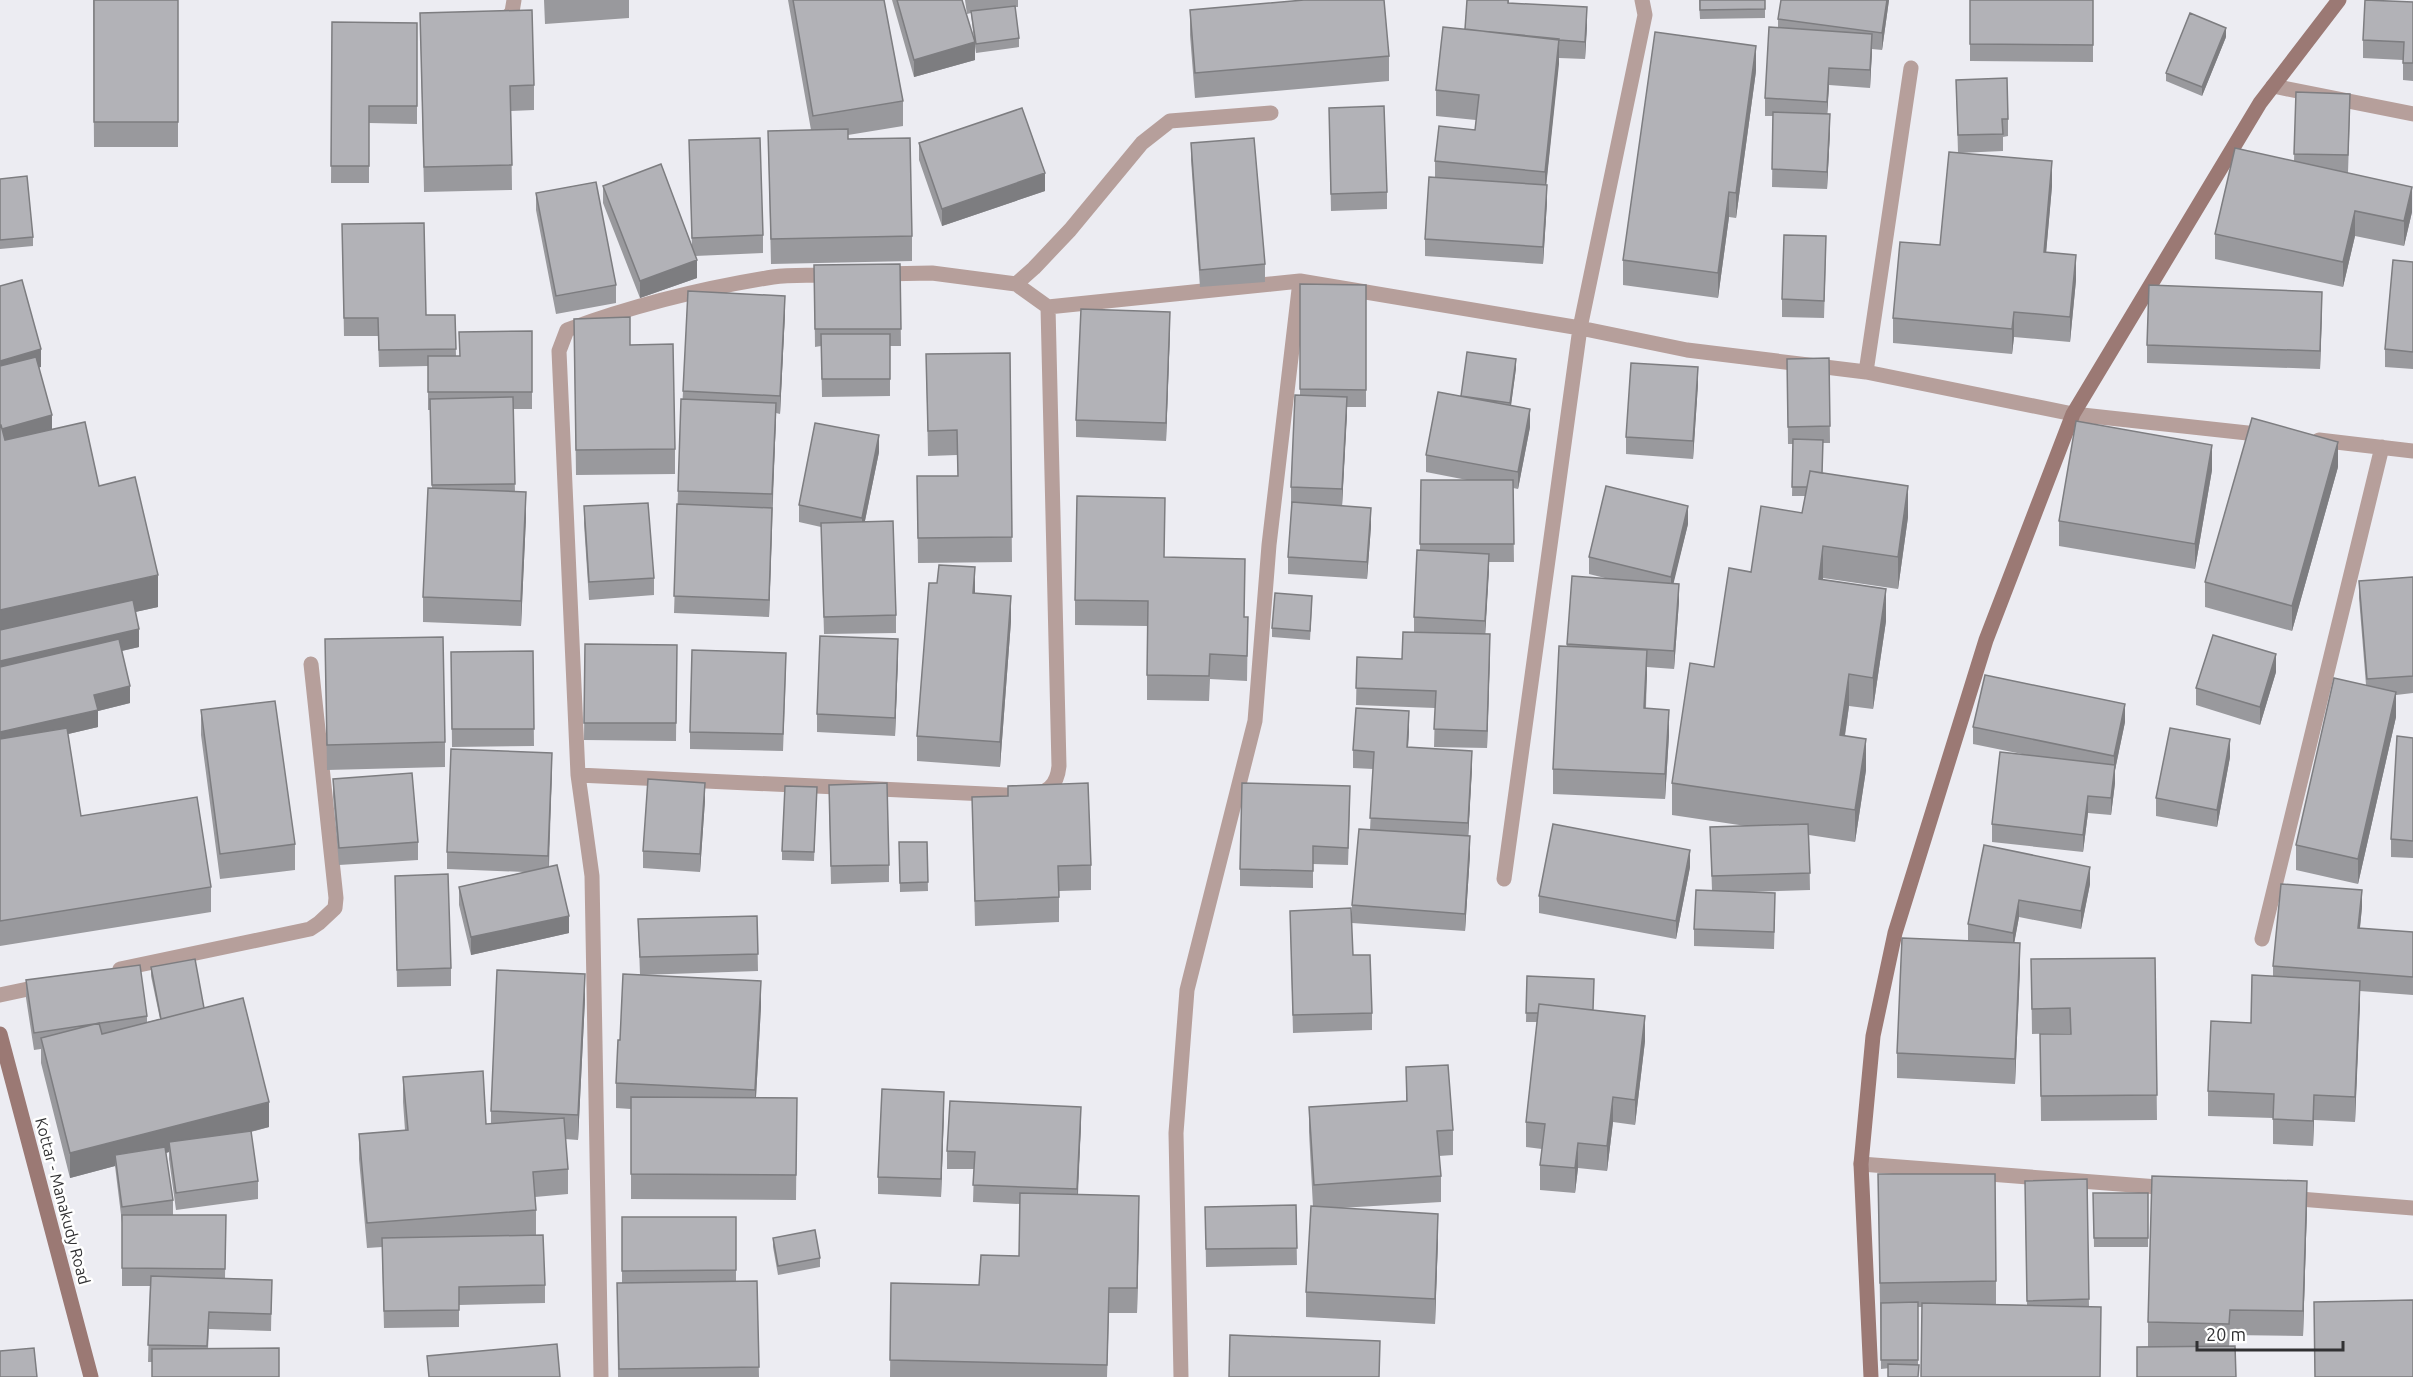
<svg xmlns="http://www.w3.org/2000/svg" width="2413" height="1377" font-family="Ubuntu,sans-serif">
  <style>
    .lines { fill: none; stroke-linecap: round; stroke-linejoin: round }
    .lane { stroke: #b69f9b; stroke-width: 15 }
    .street { stroke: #b69f9b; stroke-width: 15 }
    .secondary { stroke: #9b7974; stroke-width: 15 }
    .wall { fill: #99999d }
    .shaded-wall { fill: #7d7d80 }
    .building { fill: #b2b2b7; stroke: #7d7d80; stroke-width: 1.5 }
    .labels { text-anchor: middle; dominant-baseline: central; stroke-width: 5; stroke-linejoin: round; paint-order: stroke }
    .street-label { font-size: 16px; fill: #313133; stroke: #fff }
  </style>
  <rect width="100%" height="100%" fill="#ececf2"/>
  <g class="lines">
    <path class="lane" d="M2273,86L2413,114
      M1016,284L1034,268L1070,230L1142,143L1170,121L1271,113"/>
    <path class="street" d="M499,23H502L512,12L514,0
      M881,274L932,273L1016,284L1048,307L1300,281L1580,328L1687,350L1866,372L2073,414L2266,435
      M1866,372L1911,68
      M2319,440L2413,451
      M578,775L1027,796C1047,793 1057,787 1059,766L1048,307
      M1504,879L1580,328L1645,15L1642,0
      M2262,939L2382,447
      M120,969L310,929L319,923L335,908L336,898L311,664
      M0,995L47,985
      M1861,1164L2171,1188
      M2287,1198L2413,1208
      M601,1377L592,876L578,775L559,351L567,330C632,306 704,288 773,277C792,274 813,276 833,275
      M1181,1377L1176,1133L1187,990L1255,721L1269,545L1300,281"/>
    <path class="secondary" d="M0,1034L91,1377
      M1871,1377L1861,1164L1873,1036L1895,933L1986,640L2073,414L2260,103L2339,0"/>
  </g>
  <path class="wall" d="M93,0H178V147H94Z
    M544,0H629V18L545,24Z
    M788,0H884L903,101V126L848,135V139L912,236V261L771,264L768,131L811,130Z
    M892,0H962L974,40L971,13L967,14L965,0H1018V7H1015L1019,38V47L976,53L975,46V60L914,77Z
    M1467,0H1509V3L1587,25L1585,59L1559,58L1546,185L1547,202L1543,264L1425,256V239L1435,177V161L1475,130L1476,120L1436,116V90L1465,29Z
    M1699,0H1765V18L1700,19Z
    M1889,0L1882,50L1872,49L1870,88L1829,85L1827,114L1830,131L1827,189L1772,187L1773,116H1765V98L1778,28V19Z
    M1970,0H2093V62L1970,61Z
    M2413,2V81L2403,80V60L2363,58V40Z
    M1190,10L1389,56V81L1195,98L1190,35Z
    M420,13L534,85V110L511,111L512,190L424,192Z
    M332,22L417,23V124L369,123V183H331Z
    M2226,37L2202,96L2166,81V73Z
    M1756,71L1736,218L1729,217L1718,298L1623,285V260Z
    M1956,80L2008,119V136L2003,137V151L1959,153L2052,186L2046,252L2076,280L2070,342L2014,337L2012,354L1893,343V318L1940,245L1958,153Z
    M2296,92L2350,111L2348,173L2412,212L2404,246L2355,236L2343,287L2215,259V234L2294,161Z
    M1329,108L1387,192V209L1331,211Z
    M689,140L763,235V253L695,256L697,278L640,298L603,203V186L692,248Z
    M919,143L1045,191L942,226L919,160Z
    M1191,143L1265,264V282L1200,287L1191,160Z
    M0,179L33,237V246L0,249Z
    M536,193L616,285V303L556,314L536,210Z
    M342,224L426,315H455L456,356H460L532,331V409H513L515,492L526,517L521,626L423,622V597L432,488L430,410H428V366L379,367L378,336H344Z
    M1826,254L1824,318L1782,317V299Z
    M2413,262V369L2385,367V349Z
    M900,264L901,346H890V396L822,397L821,346L815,347L814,265Z
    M1300,284L1366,285V407H1347L1342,506L1371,526L1367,579L1288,574V557L1292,504H1291V487L1300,395Z
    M0,286L41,367H39L52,430L99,486L158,607L135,612L139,647L122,651L130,703L98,711V727L68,734L81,816L211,887V912L0,946Z
    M2322,309L2320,369L2147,363V345Z
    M785,313L780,414L776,413L769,617L674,613L678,491L683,391Z
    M574,319L630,345L675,449V474L576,475Z
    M1170,329L1166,441L1076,437V420Z
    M1010,353L1012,562L918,563L917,476H958L957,455L928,456L926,354Z
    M1829,358L1830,443H1823L1822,473L1908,517L1898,589L1823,578V580L1886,621L1873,709L1849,706L1845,736L1866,770L1855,842L1809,835L1810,890L1749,892L1775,911L1774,949L1694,946V929L1712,891L1710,827L1746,826L1672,815V783L1714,667L1751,572L1802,513L1805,496H1792L1793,444H1788L1787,359Z
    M1516,368L1511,406L1530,427L1518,489L1513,488L1514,562H1489L1485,634L1490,652L1487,748L1434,747L1435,708L1356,705L1357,657L1402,659L1414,632V617L1420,550L1421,480H1467L1426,472V455L1461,397Z
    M1698,384L1693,459L1626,454V437Z
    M879,452L865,521L896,615V633L824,634L821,527L799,522V505Z
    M2338,467L2292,631L2205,607V582Z
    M2212,470L2195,569L2059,546V521Z
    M584,506L654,578V595L589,600L584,524Z
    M1688,524L1673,583L1679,601L1674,669L1647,667L1646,709L1669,735L1665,799L1553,794V769L1567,644L1605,578L1589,574V557Z
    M1164,557L1244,617H1248L1247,681L1210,679L1209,701L1147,700V626L1075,625V600Z
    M2413,577V693L2396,695V717L2358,884L2296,870V845L2366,685L2359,598V581Z
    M975,593L1011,621L1000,767L917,761V736Z
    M1312,605L1310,640L1272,637V628Z
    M325,639L445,742V767L327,770Z
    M585,644L677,645L676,741L584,740Z
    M533,651L534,746L452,747L451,652Z
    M898,657L895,736L817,732V714Z
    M786,670L783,751L690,749V732Z
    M2276,672L2260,725L2196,705V688Z
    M201,710L295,844V870L220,879L201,735Z
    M2125,722L2115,770V783L2111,815L2088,813L2083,852L1992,842V824L2027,755L1973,744V727Z
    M1409,729L1408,747L1472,768L1468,836L1470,854L1465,931L1352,923V905L1370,830L1373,769L1353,768V750Z
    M2413,738V858L2391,857V839Z
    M2230,757L2217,827L2156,816V798Z
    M552,770L549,867L569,933L471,955L459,905V887L525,872L447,869V852Z
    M333,779L418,842V860L339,865L333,797Z
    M817,787L814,861L782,860V851Z
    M1008,796L1091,865V890L1059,891V922L975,926L972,797Z
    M705,800L700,872L643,868V851Z
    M829,802L889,865V882L831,884Z
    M1350,803L1348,865L1313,864V888L1240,886V869Z
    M899,842H927L928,891L900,892Z
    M1984,845L2090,884L2081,929L2019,917L2014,943L2020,968L2015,1084L1897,1078V1053L1968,941V924Z
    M1690,867L1676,939L1539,913V896Z
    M395,876L451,968V986L397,987Z
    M2362,907L2360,928L2413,932V995L2360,991L2355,1122L2314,1120L2313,1146L2273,1144V1118L2208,1116V1091L2251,1023L2273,976V966Z
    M1290,911L1353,955L1372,1013V1030L1293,1033Z
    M757,916L758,971L640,975L638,919Z
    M2155,958L2157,1120L2041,1121L2040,1034H2070V1033L2032,1034L2031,959Z
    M151,967L204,1008L269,1127L251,1132L258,1181V1199L176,1210L169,1159V1152L166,1153L173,1200V1215H226L225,1278L272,1280L271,1331L209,1329L208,1349L152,1362H148L150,1286H122V1223L115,1166L70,1178L41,1063V1049L34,1050L26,998V980L147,1016V1022L160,1019L151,976Z
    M1527,976L1593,1010L1645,1041L1635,1125L1613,1122L1607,1171L1578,1168L1575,1193L1540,1190V1165L1542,1149L1526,1147V1122L1537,1022H1526Z
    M585,999L578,1140L565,1139L568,1169V1194L535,1197L536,1210V1235L545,1285V1303L459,1305V1327L384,1328L382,1247L367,1248L359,1159V1134L405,1130L403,1102V1077L486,1124H491V1111Z
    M761,1006L756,1097L797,1098L796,1200L631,1199V1109L616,1108V1083L620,1040Z
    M1406,1067L1453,1130V1155L1439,1156L1441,1176V1202L1340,1208L1438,1239L1435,1324L1306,1317V1292L1313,1207L1309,1132V1107L1406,1101Z
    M944,1109L941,1197L878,1194V1177Z
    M1081,1124L1078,1195L1139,1221L1137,1313H1109L1107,1377H890L891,1283L979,1285L1019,1256L1020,1204L973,1202L974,1169H947V1151Z
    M1878,1174L1996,1281V1304L2027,1305L2025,1198L2087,1179L2089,1306L1918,1307V1365L1881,1369Z
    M2093,1193H2148V1247H2094Z
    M1296,1205L1297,1265L1206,1267L1205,1207Z
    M2307,1206L2303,1336L2230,1335L2229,1346L2148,1347V1322Z
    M622,1217H736V1281H757L759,1377H618L617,1283H622Z
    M773,1238L820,1258V1267L778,1275L773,1247Z"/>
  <path class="shaded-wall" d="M1887,0H1889L1882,50V33Z
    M1587,7V25L1585,59V42Z
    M2226,28V37L2202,96V87Z
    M1872,34V51L1870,88V70Z
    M1559,39V64L1545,197V172Z
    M975,42V60L914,77V60Z
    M1756,46V71L1736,218V193Z
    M1829,68V85L1827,119V102Z
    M1830,114V131L1827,189V172Z
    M2052,161V186L2044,277V252Z
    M1045,173V191L942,226V209Z
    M1547,185V202L1543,264V247Z
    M2412,187V212L2404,246V221Z
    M1729,192V217L1718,298V273Z
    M2355,211V236L2343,287V262Z
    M2076,255V280L2070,342V317Z
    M697,260V278L640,298V281Z
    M2322,292V309L2320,369V351Z
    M785,296V313L780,414V396Z
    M1170,312V329L1166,441V423Z
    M2014,312V337L2012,354V329Z
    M41,349V367L0,378V361Z
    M1516,359V368L1510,412V403Z
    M1698,367V384L1693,459V441Z
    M1347,397V415L1342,506V489Z
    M776,403V420L772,512V494Z
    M1530,409V427L1518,489V472Z
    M52,415V432L0,447V429Z
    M879,435V452L862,535V518Z
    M2338,442V467L2292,631V606Z
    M2212,445V470L2195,569V544Z
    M1908,486V517L1898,589V557Z
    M526,492V517L521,626V601Z
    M1688,506V524L1671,594V577Z
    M772,508V526L769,617V600Z
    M1371,508V526L1367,579V562Z
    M1823,546V578L1819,611V579Z
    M1489,554V571L1485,638V621Z
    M975,567V592L973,618V593Z
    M158,575V607L0,642V610Z
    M1679,584V601L1674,669V651Z
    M1886,589V621L1873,709V678Z
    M1011,596V621L1000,767V742Z
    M139,629V647L0,678V661Z
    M1490,634V652L1487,748V731Z
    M898,639V657L895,736V718Z
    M1647,650V675L1644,733V708Z
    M2276,654V672L2260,725V707Z
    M1849,674V706L1840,767V735Z
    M130,686V703L98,711V727L0,750V732L94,695Z
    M2396,692V717L2358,884V859Z
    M2125,704V722L2115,770V783L2111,815V798L2114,771V756Z
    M1669,710V735L1665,799V774Z
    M1409,711V729L1407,765V747Z
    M1866,739V770L1855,842V810Z
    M2230,739V757L2217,827V810Z
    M1472,751V768L1468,841V823Z
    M552,753V770L548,873V856Z
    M705,783V800L700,872V854Z
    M2088,796V813L2083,852V835Z
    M1470,836V854L1465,931V914Z
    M1690,850V867L1676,939V921Z
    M2090,867V884L2081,929V911Z
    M2362,890V907L2358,945V928Z
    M2019,900V917L2013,950V933Z
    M569,916V933L471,955V937Z
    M2020,943V968L2015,1084V1059Z
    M585,974V999L578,1140V1115Z
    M761,981V1006L755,1115V1090Z
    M2360,981V1006L2355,1122V1097Z
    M1645,1016V1041L1635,1125V1100Z
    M944,1092V1109L941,1197V1179Z
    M2314,1095V1120L2313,1146V1121Z
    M1613,1097V1122L1607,1171V1146Z
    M269,1102V1127L170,1152L169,1142V1152L116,1166L115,1155V1166L70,1178V1153Z
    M1081,1107V1124L1077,1206V1189Z
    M1578,1143V1168L1575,1193V1168Z
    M2307,1181V1206L2303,1336V1311Z
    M1139,1196V1221L1137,1313V1288Z
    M1438,1214V1239L1435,1324V1299Z"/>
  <path class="building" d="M94,0H178V122H94Z
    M793,0H884L903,101L813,116Z
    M897,0H962L975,42L914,60Z
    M1304,0H1384L1389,56L1195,73L1190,10Z
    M1467,0H1508V3L1587,7L1585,42L1559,40L1465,29Z
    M1700,0H1765V9L1700,10Z
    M1781,0H1887L1882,33L1778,19Z
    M1970,0H2093V45L1970,44Z
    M2365,0L2413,2V63H2403L2404,42L2363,40Z
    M1015,6L1019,38L976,44L971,11Z
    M532,10L534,85L510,86L512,165L424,167L420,13Z
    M2190,13L2226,28L2202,87L2166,73Z
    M332,22L417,23V106H369V166H331Z
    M1443,27L1559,39L1545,172L1435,161L1439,126L1475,130L1479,95L1436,90Z
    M1769,27L1872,34L1870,70L1829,68L1827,102L1765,98Z
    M1655,32L1756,46L1736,193L1729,192L1718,273L1623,260Z
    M2007,78L2008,119H2002L2003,134L1958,135L1956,80Z
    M2296,92L2350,94L2348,155L2294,154Z
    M1384,106L1387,192L1331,194L1329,108Z
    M1022,108L1045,173L942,209L919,143Z
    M1773,112L1830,114L1827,172L1772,169Z
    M848,129V139L910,138L912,236L771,239L768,131Z
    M760,138L763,235L692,238L689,140Z
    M1254,138L1265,264L1200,270L1191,143Z
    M2235,148L2412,187L2404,221L2355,211L2343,262L2215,234Z
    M1949,152L2052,161L2044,252L2076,255L2070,317L2014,312L2012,329L1893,318L1900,242L1940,245Z
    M661,164L697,260L640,281L603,186Z
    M27,176L33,237L0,240V179Z
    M1429,177L1547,185L1543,247L1425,239Z
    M596,182L616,285L556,296L536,193Z
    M424,223L426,315H455L456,349L379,350L378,318H344L342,224Z
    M1784,235L1826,236L1824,301L1782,299Z
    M2393,260L2413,262V352L2385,349Z
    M900,264L901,329H815L814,265Z
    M22,280L41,349L0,361V286Z
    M1300,284L1366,285V390L1300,389Z
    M2149,285L2322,292L2320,351L2147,345Z
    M688,291L785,296L780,396L683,391Z
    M1081,309L1170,312L1166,423L1076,420Z
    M630,317V345L673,344L675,449L576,450L574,319Z
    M532,331V392H428V356H460L459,332Z
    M821,334H890V379H822Z
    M1467,352L1516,359L1510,403L1461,396Z
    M1010,353L1012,537L918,538L917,476H958L957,430L928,431L926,354Z
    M36,357L52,415L2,429L1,425H0V366Z
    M1829,358L1830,426L1788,427L1787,359Z
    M1631,363L1698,367L1693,441L1626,437Z
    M1438,392L1530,409L1518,472L1426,455Z
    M1295,395L1347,397L1342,489L1291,487Z
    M513,397L515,484L432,485L430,399Z
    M681,399L776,403L772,494L678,491Z
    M2252,418L2338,442L2292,606L2205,582Z
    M2076,421L2212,445L2195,544L2059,521Z
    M85,422L99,486L135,477L158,575L0,610V425H1L5,440Z
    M815,423L879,435L862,518L799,505Z
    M1793,439L1823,440L1822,473L1810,471L1807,487H1792Z
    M1810,471L1908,486L1898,557L1823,546L1819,579L1886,589L1873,678L1849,674L1840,735L1866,739L1855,810L1672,783L1690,663L1714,667L1729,568L1751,572L1761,506L1802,513Z
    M1421,480H1513L1514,544H1420Z
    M1606,486L1688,506L1671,577L1589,557Z
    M428,488L526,492L521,601L423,597Z
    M1077,496L1165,498L1164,557L1245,559L1244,617H1248L1247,656L1210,654L1209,676L1147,675L1148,601L1075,600Z
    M1292,502L1371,508L1367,562L1288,557Z
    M648,503L654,578L589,582L584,506Z
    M677,504L772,508L769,600L674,596Z
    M893,521L896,615L824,617L821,523Z
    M1417,550L1489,554L1485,621L1414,617Z
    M939,565L975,567L973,593L1011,596L1000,742L917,736L929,583H937Z
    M1572,576L1679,584L1674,651L1567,644Z
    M2413,577V676L2367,679L2359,581Z
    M1275,593L1312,596L1310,631L1272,628Z
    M133,600L139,629L0,661V630Z
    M1403,632L1490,634L1487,731L1434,729L1436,691L1356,688L1357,657L1402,659Z
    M2213,635L2276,654L2260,707L2196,688Z
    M820,636L898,639L895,718L817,714Z
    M443,637L445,742L327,745L325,639Z
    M119,639L130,686L94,695L98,710L0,732V667Z
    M585,644L677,645L676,723H584Z
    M1559,646L1647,650L1644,708L1669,710L1665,774L1553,769Z
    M692,650L786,653L783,734L690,732Z
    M533,651L534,729H452L451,652Z
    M1985,675L2125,704L2114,756L1973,727Z
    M2334,678L2396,692L2358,859L2296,845Z
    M275,701L295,844L220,854L201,710Z
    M1356,708L1409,711L1407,747L1472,751L1468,823L1370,818L1374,752L1353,750Z
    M67,728L81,816L197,797L211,887L0,921V739Z
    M2170,728L2230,739L2217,810L2156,798Z
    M2397,736L2413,738V841L2391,839Z
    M451,749L552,753L548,856L447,852Z
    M2000,752L2115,765L2111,798L2088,796L2083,835L1992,824Z
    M412,773L418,842L339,848L333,779Z
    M648,779L705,783L700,854L643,851Z
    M887,783L889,865L831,866L829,785Z
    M1088,783L1091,865L1058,866L1059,897L975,901L972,797L1008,796V786Z
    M1242,783L1350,786L1348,848L1313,846V871L1240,869Z
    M785,786L817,787L814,852L782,851Z
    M1553,824L1690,850L1676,921L1539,896Z
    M1808,824L1810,873L1712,876L1710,827Z
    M1359,829L1470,836L1465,914L1352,905Z
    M899,842H927L928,882L900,883Z
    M1984,845L2090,867L2081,911L2019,900L2013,933L1968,924Z
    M557,865L569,916L471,937L459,887Z
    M448,874L451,968L397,970L395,876Z
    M2281,884L2362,890L2358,928L2413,932V977L2273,966Z
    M1696,890L1775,893L1774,932L1694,929Z
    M1351,908L1353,955H1370L1372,1013L1293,1015L1290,911Z
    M757,916L758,954L640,957L638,919Z
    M1902,938L2020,943L2015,1059L1897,1053Z
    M2155,958L2157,1095L2041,1096L2040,1034H2071L2070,1008L2032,1009L2031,959Z
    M195,959L204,1008L161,1019L151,967Z
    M140,965L147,1016L34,1033L26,980Z
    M497,970L585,974L578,1115L491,1111Z
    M623,974L761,981L755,1090L616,1083L618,1040H620Z
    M2252,975L2360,981L2355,1097L2314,1095L2313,1121L2273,1119L2274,1094L2208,1091L2211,1021L2251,1023Z
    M1527,976L1594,979L1593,1010L1539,1004L1538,1013H1526Z
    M243,998L269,1102L70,1153L41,1038L99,1023L102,1034Z
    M1539,1004L1645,1016L1635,1100L1613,1097L1607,1146L1578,1143L1575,1168L1540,1165L1545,1124L1526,1122Z
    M1448,1065L1453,1130L1437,1131L1441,1176L1314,1185L1309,1107L1407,1101L1406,1067Z
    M483,1071L486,1124L564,1118L568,1169L533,1172L536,1210L367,1223L359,1134L408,1130L403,1077Z
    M882,1089L944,1092L941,1179L878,1177Z
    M631,1097L797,1098L796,1175L631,1174Z
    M950,1101L1081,1107L1077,1189L973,1185L975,1152L947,1151Z
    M251,1131L258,1181L176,1193L169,1142Z
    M165,1147L173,1200L122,1207L115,1155Z
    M1878,1174H1995L1996,1281L1880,1283Z
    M2152,1176L2307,1181L2303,1311L2230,1310L2229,1324L2148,1322Z
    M2087,1179L2089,1299L2027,1301L2025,1181Z
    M1020,1193L1139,1196L1137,1288H1109L1107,1365L890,1360L891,1283L979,1285L981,1255L1019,1256Z
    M2093,1193H2148V1238H2094Z
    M1296,1205L1297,1248L1206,1249L1205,1207Z
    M1311,1206L1438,1214L1435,1299L1306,1292Z
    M122,1215H226L225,1269L122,1268Z
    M622,1217H736V1270L622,1271Z
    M815,1230L820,1258L778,1266L773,1238Z
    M543,1235L545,1285L459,1287V1310L384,1311L382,1238Z
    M151,1276L272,1280L271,1314L209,1312L207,1346L148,1345Z
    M757,1281L759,1367L619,1369L617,1283Z
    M2413,1300V1377H2315L2314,1302Z
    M1918,1302V1360H1881V1303Z
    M1922,1303L2101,1307L2100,1377H1921Z
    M1230,1335L1380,1341L1379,1377H1229Z
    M557,1344L560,1377H429L427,1356Z
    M2235,1346L2236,1377H2137V1347Z
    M34,1348L37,1377H0V1351Z
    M279,1348V1377H152V1349Z
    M1888,1364L1919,1365L1918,1377H1888Z"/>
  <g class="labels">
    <g class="street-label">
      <text transform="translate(63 1201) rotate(75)">Kottar - Manakudy Road</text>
    </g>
  </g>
  <path d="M2197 1341v9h146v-9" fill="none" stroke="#313133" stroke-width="3"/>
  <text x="2206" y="1341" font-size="18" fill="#313133" stroke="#ffffff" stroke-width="4.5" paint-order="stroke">20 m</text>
</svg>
